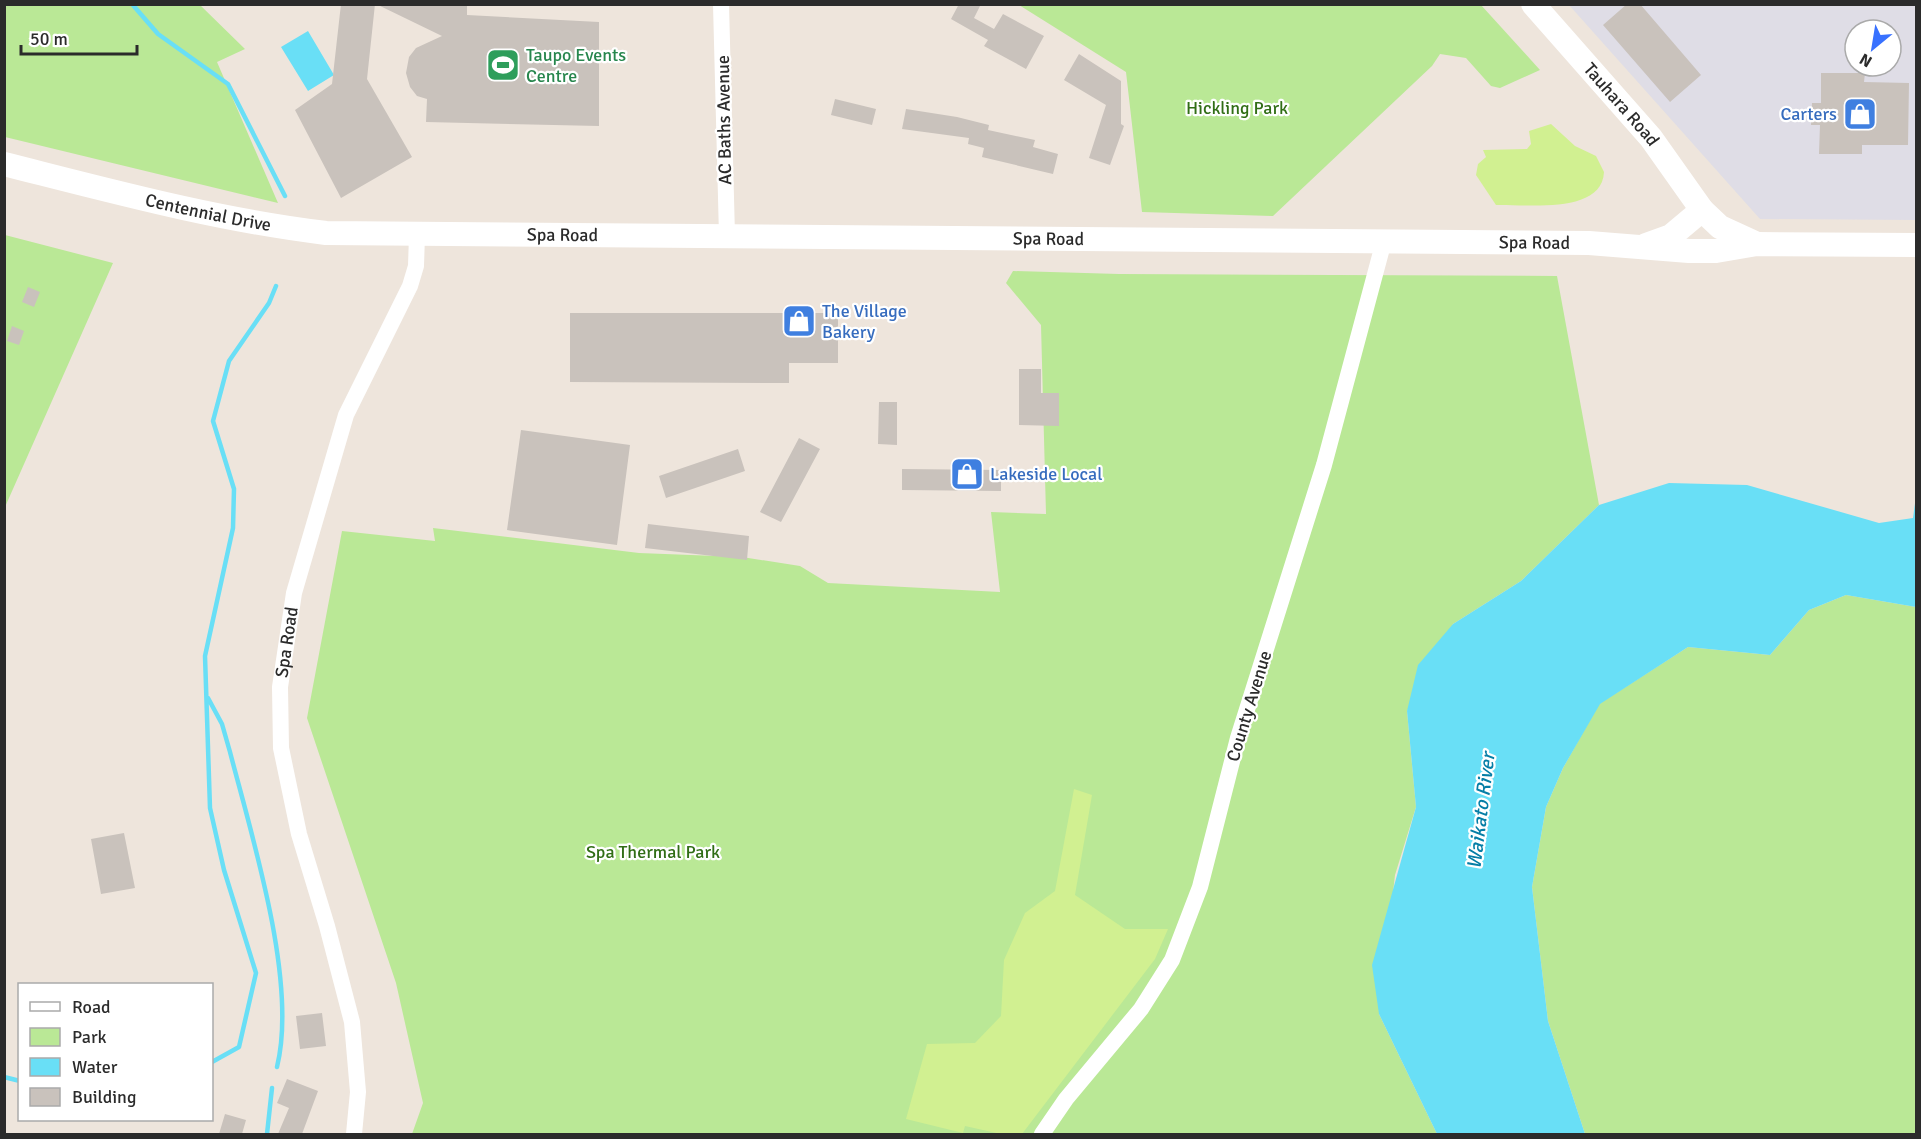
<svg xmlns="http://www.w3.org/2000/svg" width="1921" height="1139" font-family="Signika,sans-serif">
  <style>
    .industrial { fill: #dfdde6; fill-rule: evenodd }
    .green { fill: #bae896 }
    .pitch { fill: #d1f091 }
    .water { fill: #69dff6 }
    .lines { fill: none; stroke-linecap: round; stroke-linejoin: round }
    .stream { stroke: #69dff6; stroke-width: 4.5 }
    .building { fill: #c9c2bc }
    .minor { stroke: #fff; stroke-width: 16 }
    .secondary { stroke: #fff; stroke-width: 24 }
    .labels { text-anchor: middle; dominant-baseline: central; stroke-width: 4.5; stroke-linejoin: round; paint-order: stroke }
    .leisure-label { font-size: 18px; fill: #27864d; stroke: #fff; text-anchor: start }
    .street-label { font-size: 18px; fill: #2b2b2b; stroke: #fff }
    .park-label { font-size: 18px; fill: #316e16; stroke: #fff }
    .shop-label { font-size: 18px; fill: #366cbe; stroke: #fff; text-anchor: start }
    .water-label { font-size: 20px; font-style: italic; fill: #057ea6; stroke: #fff }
  </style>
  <rect width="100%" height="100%" fill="#eee5dc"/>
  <path class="industrial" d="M1569,5H1916V220L1760,219ZM1855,30H1891V66H1855Z"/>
  <path class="green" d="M5,4L200,5L245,49L217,62L278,203L5,137Z
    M1019,5H1481L1540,70L1500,88L1491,86L1466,58L1440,54L1432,66L1273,216L1142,212L1126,72Z
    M5,235L113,263L5,507Z
    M1013,271L1119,274L1557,276L1599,505L1521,581L1453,624L1407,711L1416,807L1395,875L1379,1014L1437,1134H412L423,1103L396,983L307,718L342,531L435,541L433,528L639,553L742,557L800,566L828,583L1000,592L991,512L1046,514L1041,325L1006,283Z
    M1846,595L1916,607V1134H1585L1548,1021L1532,887L1546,807L1563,768L1599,704L1688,647L1770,655L1809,610Z"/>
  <path class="pitch" d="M1551,124L1575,146L1596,156L1604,172C1602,215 1526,204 1496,205L1476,175L1478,164L1486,157L1483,150L1527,149L1531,144L1529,131Z
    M1074,789L1092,795L1075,895L1125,929H1168L1155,959L1022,1134H1001L965,1126L963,1133L906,1119L927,1044L975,1043L1001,1016L1004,960L1025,913L1055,891Z"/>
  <path class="water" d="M308,31L334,75L308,91L281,47Z
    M1669,483L1747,485L1879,523L1913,518L1916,496V607L1846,595L1809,610L1770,655L1688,647L1600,704L1563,768L1546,807L1532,887L1548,1021L1585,1134H1437L1379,1014L1372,965L1416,807L1407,711L1418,665L1453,624L1521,581L1599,505Z"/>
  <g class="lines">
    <path class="stream" d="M132,4L158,34L228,84L285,196
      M208,698L222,724L230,752C252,837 298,982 277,1067
      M212,1062L239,1047L256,973L224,870L210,808L205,656L233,528L234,489L213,421L229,361L269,303L276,286
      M4,1077L20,1081
      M267,1134L272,1088"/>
  </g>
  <path class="building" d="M341,4H375L367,79L412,157L341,198L295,110L332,84Z
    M376,4H467V15L599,22V126L426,122L427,99L417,96L410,87L406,73L409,57L416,48L442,36Z
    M959,4H981L974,18L994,29L1003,14L1044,36L1026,69L984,46L988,40L951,19Z
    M1627,4H1640L1701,75L1670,102L1603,25Z
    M1079,54L1121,81V124L1124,126L1110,165L1089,158L1106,105L1064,80Z
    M1821,73H1865L1864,82L1909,83L1908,145H1862V154H1819L1820,125H1811L1812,103H1821Z
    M835,99L876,109L872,125L831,115Z
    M906,109L957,117L989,125L988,130L1035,140L1033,147L1058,154L1053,174L982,157L984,148L968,144L969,138L902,129Z
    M28,287L40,292L34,307L22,302Z
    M570,313H838V363H789V383L570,382Z
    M12,326L24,331L19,345L7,341Z
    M1019,369H1041V393H1059V426L1019,425Z
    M879,402H897V445L878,444Z
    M521,430L630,445L617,545L507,530Z
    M799,438L820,449L781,522L760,512Z
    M738,449L745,471L666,498L659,476Z
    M902,469L1001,470V491L902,490Z
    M648,524L749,536L747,560L645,548Z
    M124,833L135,888L101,894L91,839Z
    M322,1013L326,1046L300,1049L296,1016Z
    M287,1079L318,1091L302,1134H278L289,1108L277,1103Z
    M225,1114L246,1120L242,1134H219Z"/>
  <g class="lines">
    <g class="minor">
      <path d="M721,4L727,236"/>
      <path id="s1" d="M354,1134L358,1092L352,1022L327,926L299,834L281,748L280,687L294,593L346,415L410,286L416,266L417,235"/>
      <path d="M1042,1134L1066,1099L1141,1009L1172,960L1200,887L1238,738L1324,465L1381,252L1380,241"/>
    </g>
    <g class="secondary">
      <path id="s2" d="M1533,4L1651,138L1702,210L1720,227L1757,244"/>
      <path id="s3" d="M4,164C111,191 217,220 326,233L1589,243L1689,251H1716L1757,244L1916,245"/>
      <path d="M1646,245L1671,236L1702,210"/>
    </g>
  </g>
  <defs>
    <symbol id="stadium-square" viewBox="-11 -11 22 22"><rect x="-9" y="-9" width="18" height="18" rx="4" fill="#2e9e5b" stroke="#fff"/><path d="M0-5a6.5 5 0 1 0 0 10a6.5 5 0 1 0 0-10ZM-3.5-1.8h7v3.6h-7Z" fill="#fff"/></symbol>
    <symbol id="shop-square" viewBox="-11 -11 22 22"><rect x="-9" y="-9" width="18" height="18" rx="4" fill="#3f7fe0" stroke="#fff"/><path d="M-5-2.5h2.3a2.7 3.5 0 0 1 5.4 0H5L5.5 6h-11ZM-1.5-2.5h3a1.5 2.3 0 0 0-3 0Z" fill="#fff"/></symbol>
  </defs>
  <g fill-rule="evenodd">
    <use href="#stadium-square" x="484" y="46" width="38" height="38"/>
    <use href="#shop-square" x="1841" y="95" width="38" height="38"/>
    <use href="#shop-square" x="780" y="302" width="38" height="38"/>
    <use href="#shop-square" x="948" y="455" width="38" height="38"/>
  </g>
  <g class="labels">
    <g class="leisure-label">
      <text x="526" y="55">Taupo Events<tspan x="526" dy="21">Centre</tspan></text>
    </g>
    <g class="street-label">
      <text stroke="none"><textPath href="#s2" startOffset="134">Tauhara Road</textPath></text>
      <text transform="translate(724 120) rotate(-91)">AC Baths Avenue</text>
      <text stroke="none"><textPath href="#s3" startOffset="210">Centennial Drive</textPath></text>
      <text stroke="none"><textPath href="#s3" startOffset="566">Spa Road</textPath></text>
      <text stroke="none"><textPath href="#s3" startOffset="1052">Spa Road</textPath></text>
      <text stroke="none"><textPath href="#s3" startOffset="1538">Spa Road</textPath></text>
      <text stroke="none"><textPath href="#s1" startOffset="502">Spa Road</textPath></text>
      <text transform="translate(1249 706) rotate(-73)">County Avenue</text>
    </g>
    <g class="park-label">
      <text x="1237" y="108">Hickling Park</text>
      <text x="653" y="852">Spa Thermal Park</text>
    </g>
    <g class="shop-label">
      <text x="1837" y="114" text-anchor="end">Carters</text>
      <text x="822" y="311">The Village<tspan x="822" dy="21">Bakery</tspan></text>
      <text x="990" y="474">Lakeside Local</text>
    </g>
    <g class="water-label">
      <text transform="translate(1481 811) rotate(-83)">Waikato River</text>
    </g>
  </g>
  <rect width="1921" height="1139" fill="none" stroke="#2b2b2b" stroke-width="12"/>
  <rect x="18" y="983" width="195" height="138" fill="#ffffff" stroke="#aaaaaa" stroke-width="1.5"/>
  <rect x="30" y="1002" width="30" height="9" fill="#ffffff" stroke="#aaaaaa" stroke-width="1.5"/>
  <text x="72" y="1013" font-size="18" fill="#2b2b2b">Road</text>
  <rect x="30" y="1028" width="30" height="18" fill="#bae896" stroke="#aaaaaa" stroke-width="1.5"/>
  <text x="72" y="1043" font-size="18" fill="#2b2b2b">Park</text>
  <rect x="30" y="1058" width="30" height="18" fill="#69dff6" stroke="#aaaaaa" stroke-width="1.5"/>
  <text x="72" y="1073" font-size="18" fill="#2b2b2b">Water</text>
  <rect x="30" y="1088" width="30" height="18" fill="#c9c2bc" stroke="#aaaaaa" stroke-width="1.5"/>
  <text x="72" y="1103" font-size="18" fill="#2b2b2b">Building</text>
  <g transform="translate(1873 48) rotate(210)"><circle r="28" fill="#ffffff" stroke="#aaaaaa" stroke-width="1.5"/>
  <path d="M0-4.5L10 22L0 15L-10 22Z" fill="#3871ff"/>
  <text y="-9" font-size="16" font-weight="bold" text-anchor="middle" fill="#2b2b2b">N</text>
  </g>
  <path d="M21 45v9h116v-9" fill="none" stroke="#2b2b2b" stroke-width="3"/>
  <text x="30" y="45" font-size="18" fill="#2b2b2b" stroke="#ffffff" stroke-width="4.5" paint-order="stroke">50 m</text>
</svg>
